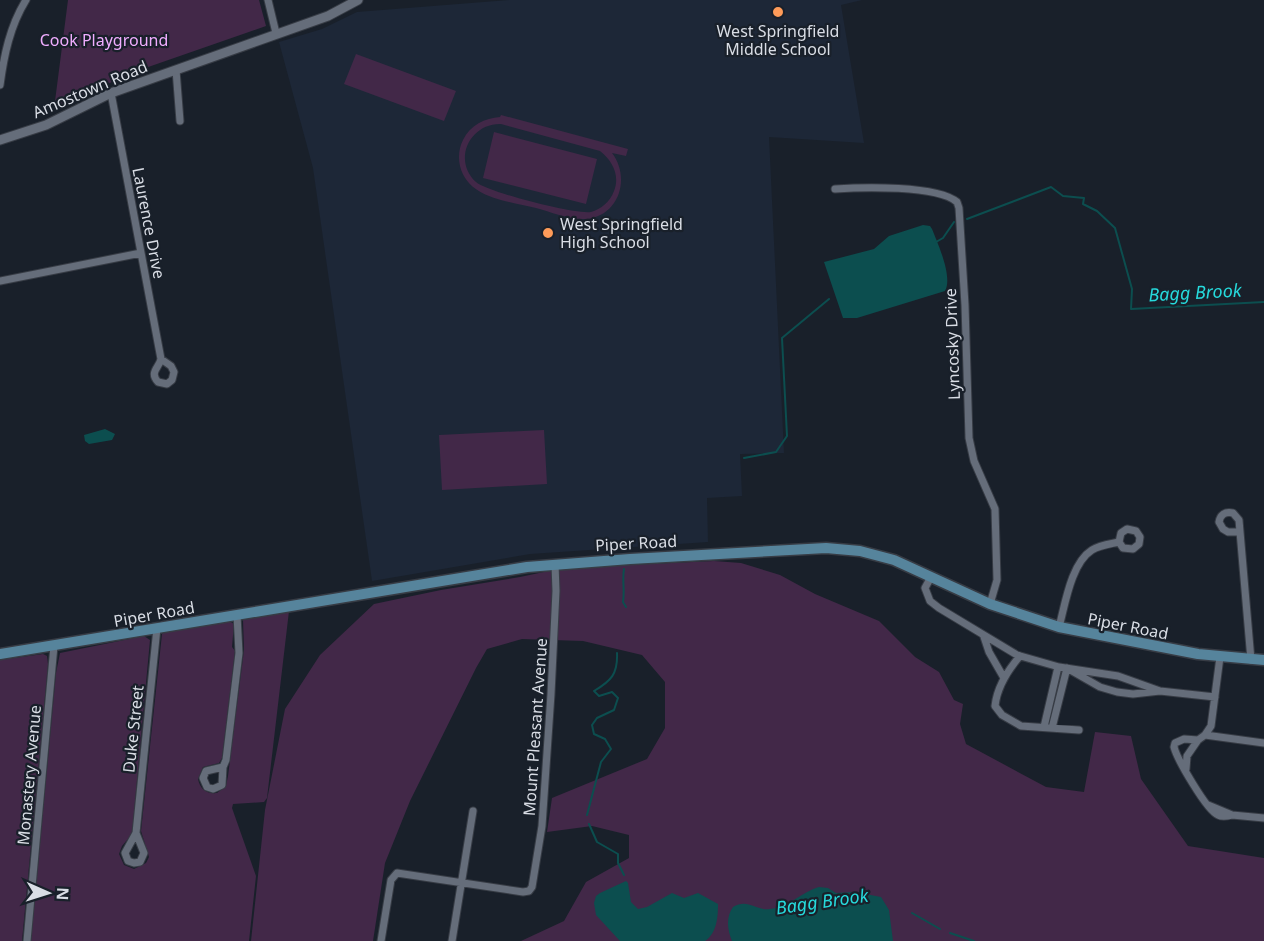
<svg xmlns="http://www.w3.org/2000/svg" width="1264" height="941" font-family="'Noto Sans',sans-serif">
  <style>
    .built { fill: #1d2737 }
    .green { fill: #422848; fill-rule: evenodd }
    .water { fill: #0c4e4f }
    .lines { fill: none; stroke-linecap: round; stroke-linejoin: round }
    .stream { stroke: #0c4e4f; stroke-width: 2 }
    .minor-casing { stroke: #373c45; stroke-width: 9 }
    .tertiary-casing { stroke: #373c45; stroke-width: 11 }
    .secondary-casing { stroke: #373c45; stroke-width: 13 }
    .minor { stroke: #656d7a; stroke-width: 7 }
    .tertiary { stroke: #656d7a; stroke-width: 9 }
    .secondary { stroke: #56849c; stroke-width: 10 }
    .poi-dot { fill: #fe9b59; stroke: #19202a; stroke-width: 2 }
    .labels { text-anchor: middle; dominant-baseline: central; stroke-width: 4.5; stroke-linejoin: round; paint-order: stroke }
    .poi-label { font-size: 16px; fill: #d9dde5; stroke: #19202a }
    .park-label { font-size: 16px; fill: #f0adff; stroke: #19202a }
    .street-label { font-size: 16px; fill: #d9dde5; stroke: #19202a }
    .water-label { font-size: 18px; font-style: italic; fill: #26dadc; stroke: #19202a }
  </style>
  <rect width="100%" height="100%" fill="#19202a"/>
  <path class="built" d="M509,0H862L841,5L864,143L769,137L784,453L740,454L742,496L707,498L708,542L530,554L372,581L313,168L279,42L322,29L357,12Z"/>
  <path class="green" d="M68,0H259L266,26L131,73L54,109Z
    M356,54L456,91L444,121L344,84Z
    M501,115L628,149L626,156L612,153C631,178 619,216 586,219C570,220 551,212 536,208C509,201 468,199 460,166C458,157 459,148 463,140C470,125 485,118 500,117ZM501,124L600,151C613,161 620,176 614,191C610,202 601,209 591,212C576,215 487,192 476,182C452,160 470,123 501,124Z
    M494,132L597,159L586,204L483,178Z
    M544,430L547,484L442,490L439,435Z
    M714,561L741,563L780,575L815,594L879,621L915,657L939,672L954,700L963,704L960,724L966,744L1046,787L1084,792L1095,732L1131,736L1141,779L1188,846L1264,858V941H521L564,921L586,882L629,858V835L592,826L547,832L552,798L647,759L665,728V682L642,655L583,641L522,639L487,649L476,668L410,801L385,863L373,941H251L265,810L285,709L320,655L374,604L441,590L520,577L563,568Z
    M289,611L267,798L264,802L233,804L232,808L256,876L249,941H31L56,673L60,653L144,636L150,640L132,834L122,846L119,854L124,865L134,869L146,863L149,857L141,831L162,634L165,632L229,621L234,624L232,647L235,651L222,758L219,763L203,767L198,779C200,789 206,794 217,793L226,786L228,776L244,650L243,620Z
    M43,654L47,656L48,664L22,941H0V660Z"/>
  <path class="water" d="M923,225L930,226L932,229C938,244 953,277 945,291L857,318H843L824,262L874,249L889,236Z
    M105,429L115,434L112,440L89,444L85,441L84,435Z
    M626,881L628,883L631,902L638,909L647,907L672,893L684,898L698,893L718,904C718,917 717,933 705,941H620L596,915L594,903L596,896L600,893Z
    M819,887L828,888L836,893L855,892L881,897L889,910L893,941H732C727,929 726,917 733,907C748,898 756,911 770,909C788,907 802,892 819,887Z"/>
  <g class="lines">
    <path class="stream" d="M967,219L1051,187L1063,196L1084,198L1083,204L1097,211L1115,228L1132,289L1131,309L1264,302
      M936,242L943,238L954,222
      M744,458L776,452L787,436L782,338L829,299
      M624,569C622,581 625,590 623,602L626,607
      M587,815L601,762L611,749L605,739L594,734L592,725L597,718L614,710L618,698L612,692L599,696L594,691C611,681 618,674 617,653
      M589,824L597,842L618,854V863L624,875
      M912,913L940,929
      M950,933L974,941"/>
    <defs>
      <path id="minor" d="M268,0L276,33
        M176,70L180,121
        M0,85C4,55 10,26 26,0
        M111,93L161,359
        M835,189C862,187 937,185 957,202L959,208L965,305L969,438L974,461L995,509L997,580L990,604
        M0,281L141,253
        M161,359L171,366L174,372L172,380L167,384L158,382C149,372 159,368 161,359Z
        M1240,532H1228L1223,529L1219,522C1220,515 1225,511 1233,513L1239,520L1251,660
        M931,577L925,588L930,601L939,608L1017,655L1059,667L1118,676L1160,691
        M1059,627C1065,605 1071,563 1092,550C1100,545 1110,544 1119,542L1123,548L1133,549L1139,544L1140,537L1136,531L1127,529L1121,533L1119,542
        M984,637L989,652L1004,678
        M1020,656C1008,670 997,687 995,706L1002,715L1021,726L1079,730
        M1072,671L1100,687L1117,692L1133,694L1160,691L1215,697
        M1044,727L1058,667
        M1052,728L1067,668
        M1205,735L1264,743
        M223,767L226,760L239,653L237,615
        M223,767L222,785L213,789L207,787L203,778L206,771Z
        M1186,769L1187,756L1198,740
        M1208,805L1232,815C1228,816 1222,817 1218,815C1207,811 1177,759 1174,747L1175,743L1184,739L1198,740L1205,735L1211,726L1220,657
        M1232,815L1264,818
        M136,833L157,628
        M136,833L144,853L140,862L134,863L128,861L125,853Z
        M27,941L54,646
        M381,941L391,880L397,873L523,892L529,891L532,887L542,826L551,694L556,591L555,564
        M452,941L473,811"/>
      <path id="tertiary" d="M0,140L46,125L111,93L328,16L358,0"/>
      <path id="secondary" d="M0,654L527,567L630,559L826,548L860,551L894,560L990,604L1059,627L1198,654L1264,660"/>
    </defs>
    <use href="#minor" class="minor-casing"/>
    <use href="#tertiary" class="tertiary-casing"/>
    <use href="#secondary" class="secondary-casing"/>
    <use href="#minor" class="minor"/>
    <use href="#tertiary" class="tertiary"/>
    <use href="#secondary" class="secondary"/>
  </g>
  <g class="poi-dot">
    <circle cx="778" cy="12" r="6"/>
    <circle cx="548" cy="233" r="6"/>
  </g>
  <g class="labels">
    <g class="poi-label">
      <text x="778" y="31">West Springfield<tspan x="778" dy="18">Middle School</tspan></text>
      <text x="560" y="224" text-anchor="start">West Springfield<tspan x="560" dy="18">High School</tspan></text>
    </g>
    <g class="park-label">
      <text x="104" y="40">Cook Playground</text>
    </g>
    <g class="street-label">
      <text transform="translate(90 89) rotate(-23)">Amostown Road</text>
      <text transform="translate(149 223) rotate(79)">Laurence Drive</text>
      <text transform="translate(952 344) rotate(-92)">Lyncosky Drive</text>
      <text transform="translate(636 543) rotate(-3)">Piper Road</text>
      <text transform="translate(154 614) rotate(-10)">Piper Road</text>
      <text transform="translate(1128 626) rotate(11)">Piper Road</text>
      <text transform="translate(535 727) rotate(-86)">Mount Pleasant Avenue</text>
      <text transform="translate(133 729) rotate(-84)">Duke Street</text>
      <text transform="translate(29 775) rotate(-85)">Monastery Avenue</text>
    </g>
    <g class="water-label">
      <text transform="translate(1195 292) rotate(-3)">Bagg Brook</text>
      <text transform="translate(822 901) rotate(-8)">Bagg Brook</text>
    </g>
  </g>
  <g transform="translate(48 893) rotate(93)" stroke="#19202a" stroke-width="4.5" paint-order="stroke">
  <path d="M0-4.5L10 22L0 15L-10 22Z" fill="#d9dde5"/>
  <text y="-9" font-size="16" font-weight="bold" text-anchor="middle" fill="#d9dde5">N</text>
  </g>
</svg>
